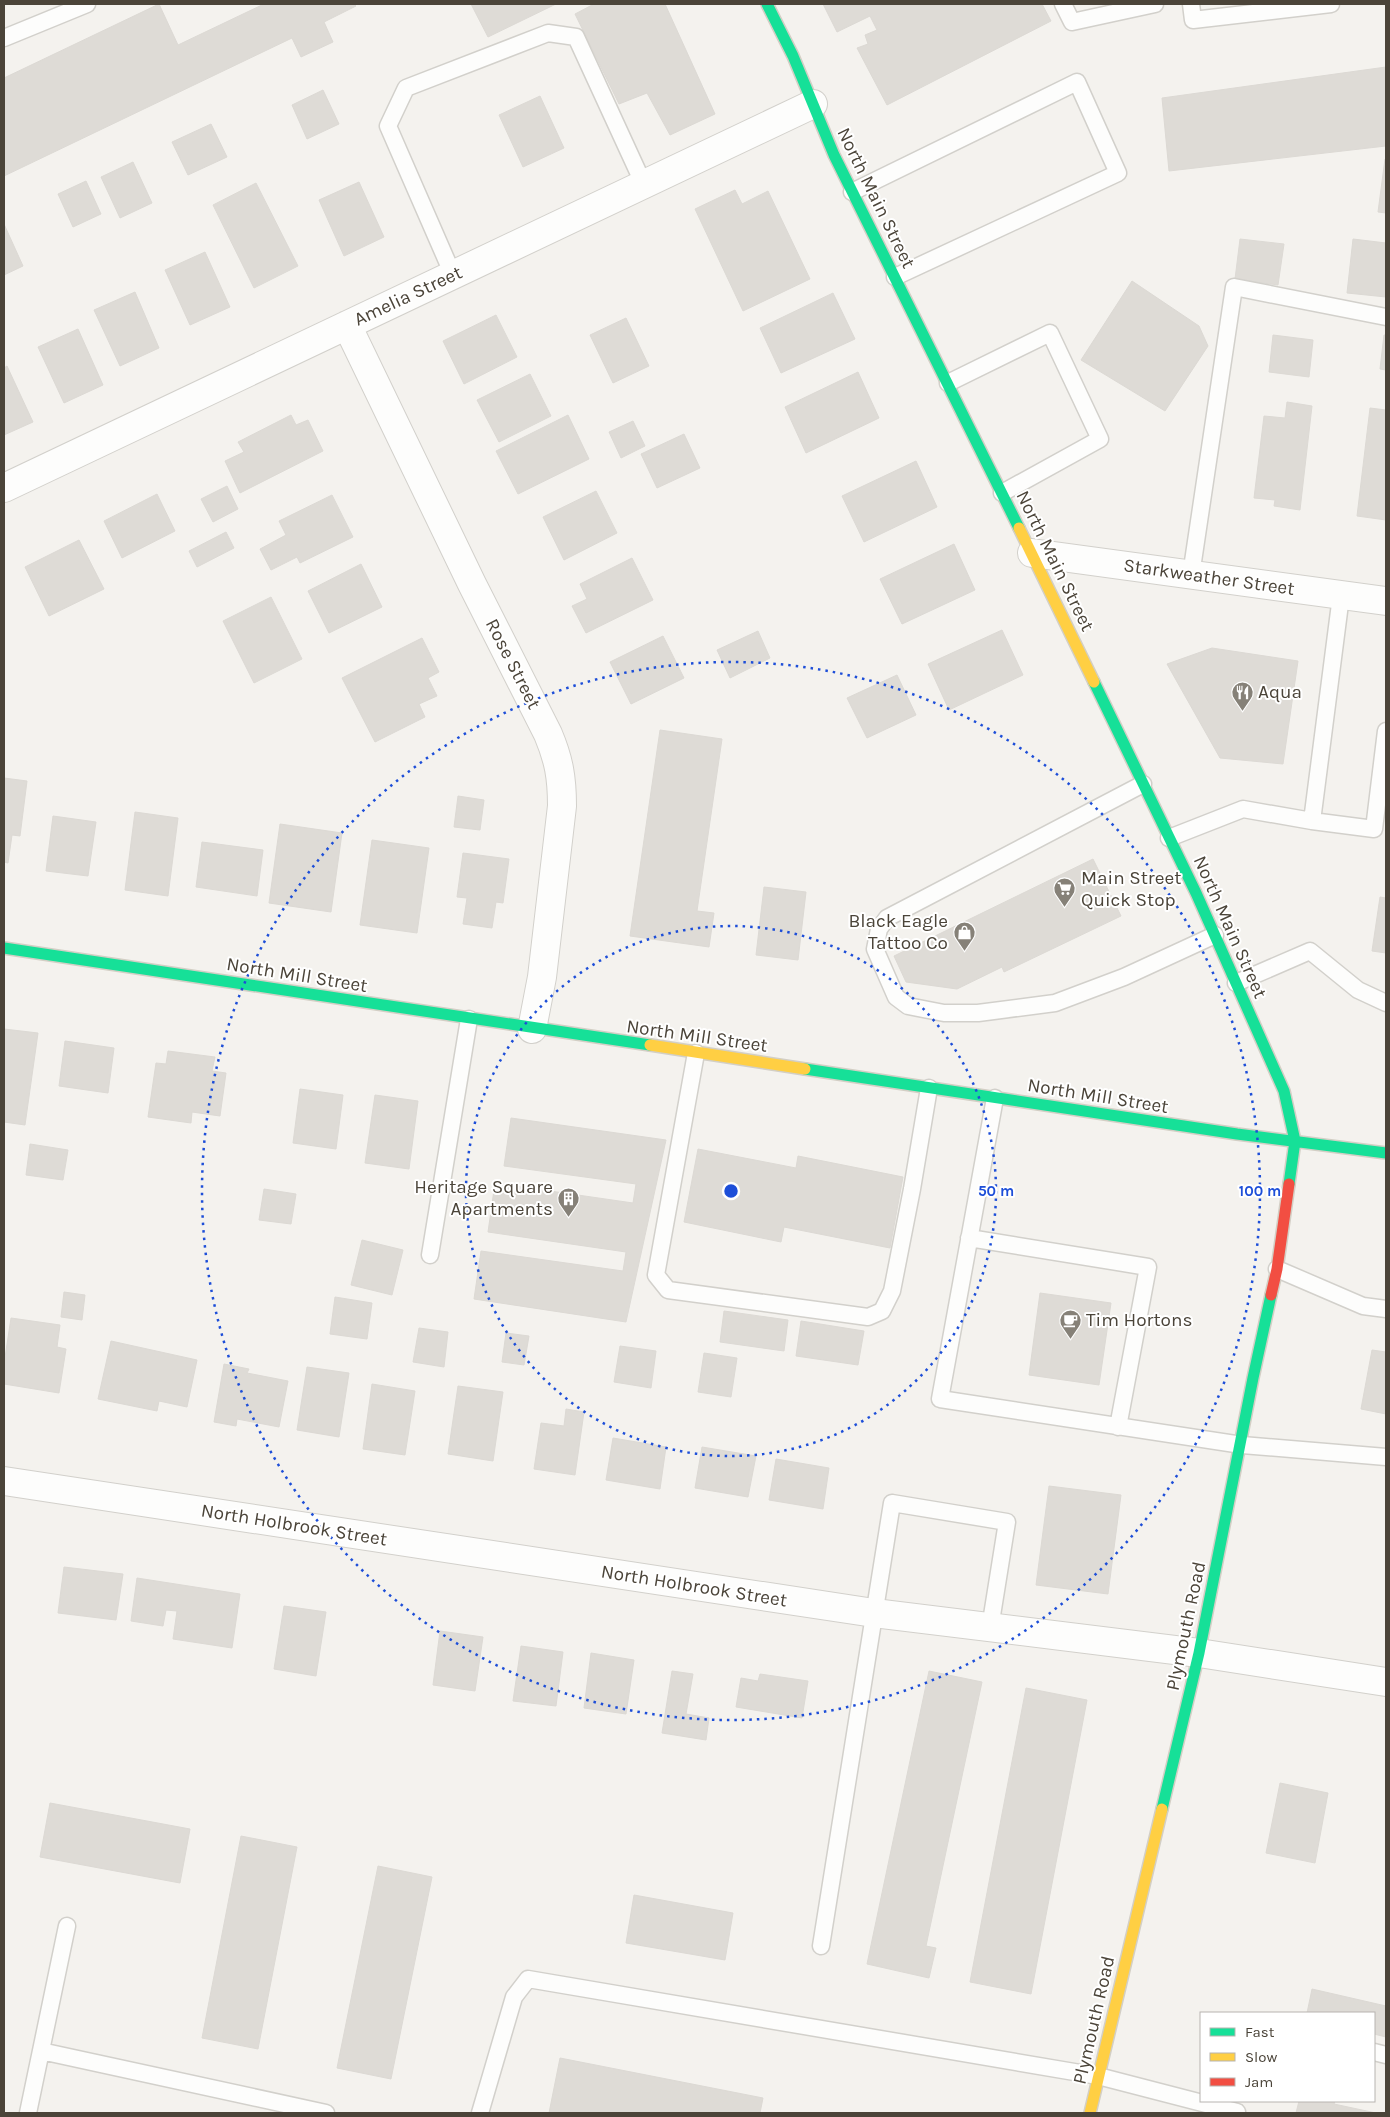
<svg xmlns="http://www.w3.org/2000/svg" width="1390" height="2117" font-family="Karla,sans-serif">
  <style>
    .building { fill: #dedbd6; stroke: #dcd9d4 }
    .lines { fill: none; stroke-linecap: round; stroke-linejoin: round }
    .lane-casing { stroke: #d2d0cb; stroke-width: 19 }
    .street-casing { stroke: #d2d0cb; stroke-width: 30 }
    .fast-casing { stroke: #d3cfc5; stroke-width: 14 }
    .slow-casing { stroke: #d3cfc5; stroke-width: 14 }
    .jam-casing { stroke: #d3cfc5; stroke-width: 14 }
    .lane { stroke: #fdfdfc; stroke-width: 16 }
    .street { stroke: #fdfdfc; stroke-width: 28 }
    .fast { stroke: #16e098; stroke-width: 11 }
    .slow { stroke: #ffcf43; stroke-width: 11 }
    .jam { stroke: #f24e42; stroke-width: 11 }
    .ring { fill: none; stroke: #1d4ed8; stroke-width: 2.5; stroke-dasharray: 2.5 5 }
    .labels { text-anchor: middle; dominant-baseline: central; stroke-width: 4; stroke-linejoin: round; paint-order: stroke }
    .street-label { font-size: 19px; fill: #4b4439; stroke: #fff }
    .poi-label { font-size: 19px; fill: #4b4439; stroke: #fff; text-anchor: start }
    .centre { fill: #1d4ed8; stroke: #fff; stroke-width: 2.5 }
    .ring-label { font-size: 15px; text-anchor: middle; font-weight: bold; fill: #1d4ed8; stroke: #fff; stroke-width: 4; stroke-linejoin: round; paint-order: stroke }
  </style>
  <rect width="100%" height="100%" fill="#f4f2ee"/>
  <path class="building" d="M159,4L178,45L264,4H354L356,6L324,22L333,42L301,57L292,38L4,176V78Z
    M471,4H556L488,37Z
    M594,4H665L715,114L670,135L647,93L619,104L575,14Z
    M823,4H1042L1051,21L887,105L857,48L868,44L865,35L877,30L870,16L837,32Z
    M1386,67V146L1169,171L1162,98Z
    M323,90L339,124L307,139L292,105Z
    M540,96L564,148L523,167L499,115Z
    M211,124L227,157L188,175L172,142Z
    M1385,159H1386V213L1378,212Z
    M133,162L152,203L120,218L101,177Z
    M86,181L101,214L73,227L58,194Z
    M359,182L384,237L344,256L319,200Z
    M256,183L298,266L254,288L213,205Z
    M735,190L742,204L768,191L810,279L743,311L695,209Z
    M4,224L23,266L4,275Z
    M1240,239L1284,244L1278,285L1235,279Z
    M1353,239L1386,243V297L1347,293Z
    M205,252L230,307L190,325L165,270Z
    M1132,281L1199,326L1208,346L1165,411L1081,360Z
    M135,292L159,348L120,366L94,310Z
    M833,293L855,339L781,373L760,328Z
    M496,315L517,357L464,384L443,341Z
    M626,318L649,366L613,383L590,335Z
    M78,329L103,385L64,403L38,347Z
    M1273,335L1313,340L1309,377L1269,372Z
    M1384,335H1386V370L1380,369Z
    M7,366L33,422L4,435V368Z
    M858,372L879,418L806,453L785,407Z
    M530,374L551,416L499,442L477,400Z
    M1287,402L1312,406L1300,510L1274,506L1275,500L1254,498L1264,416L1285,418Z
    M1370,408L1386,410V520L1357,516Z
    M291,415L296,425L308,420L323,451L240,493L225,461L244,452L238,442Z
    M568,415L589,459L518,494L496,451Z
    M633,421L645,446L621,458L609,432Z
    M684,434L700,468L657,488L641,454Z
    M916,461L937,507L864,542L842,496Z
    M227,486L238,509L213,522L201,499Z
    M596,491L617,533L564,560L543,517Z
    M157,494L175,531L122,558L104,521Z
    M332,495L353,537L300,563L297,557L271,570L260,549L286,535L279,521Z
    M226,532L234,548L197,567L189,551Z
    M79,540L104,589L49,616L25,567Z
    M954,544L975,590L902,624L880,579Z
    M632,558L653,600L586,633L572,606L587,599L580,584Z
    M361,564L382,607L329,633L308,591Z
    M271,597L302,659L254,683L223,621Z
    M1002,630L1023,675L949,710L928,664Z
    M758,631L770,658L730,678L717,650Z
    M663,636L684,678L631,704L610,662Z
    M422,638L439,672L428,678L437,696L419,704L425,717L375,742L342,678Z
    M1212,648L1298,661L1283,764L1220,758L1167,664Z
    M897,675L916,715L867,738L847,698Z
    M660,730L722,739L697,911L714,913L709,947L630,936Z
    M4,778L27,781L20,836L12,835L8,863L4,862Z
    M458,796L484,800L480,830L454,827Z
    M135,812L178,818L168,896L125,890Z
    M53,816L96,822L88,876L46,871Z
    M280,824L342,833L331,912L269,903Z
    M372,840L429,848L417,933L360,925Z
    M202,842L263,850L257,896L196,887Z
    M463,853L509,859L503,903L496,902L492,928L463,924L467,898L457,897Z
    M1093,859L1121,916L1004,972L1002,967L957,989L906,982L894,956Z
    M764,887L806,892L798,960L756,955Z
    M1380,897L1386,898V953L1372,951Z
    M4,1029L38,1033L25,1125L4,1122Z
    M65,1041L114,1048L108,1093L59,1086Z
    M168,1051L215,1057L212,1071L226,1073L220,1116L192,1112L191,1123L148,1117L156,1063L166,1064Z
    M300,1089L343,1095L336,1149L293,1143Z
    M375,1095L418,1101L409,1169L365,1163Z
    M511,1118L666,1140L626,1322L474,1299L481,1251L623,1271L626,1252L488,1232L495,1183L633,1203L636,1184L504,1166Z
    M30,1144L68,1150L63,1180L26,1175Z
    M698,1149L796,1168L798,1156L903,1177L890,1248L784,1227L781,1242L684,1222Z
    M264,1189L296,1194L291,1224L259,1220Z
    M362,1240L403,1250L392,1295L351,1285Z
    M64,1292L85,1295L82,1320L61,1317Z
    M1040,1293L1111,1303L1099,1385L1029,1375Z
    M335,1297L372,1303L367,1339L330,1334Z
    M724,1311L788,1320L784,1351L720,1342Z
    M11,1318L60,1325L57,1347L66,1349L59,1393L4,1384V1364Z
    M801,1321L864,1331L858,1365L796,1356Z
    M419,1328L448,1332L444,1367L413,1362Z
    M506,1333L529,1336L524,1365L502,1362Z
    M111,1341L197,1360L187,1407L159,1401L157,1411L98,1399Z
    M620,1346L656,1351L651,1388L614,1382Z
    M1372,1350L1386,1352V1414L1361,1409Z
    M704,1353L737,1358L731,1397L698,1392Z
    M224,1364L249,1369L247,1373L288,1381L279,1427L237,1419L236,1426L214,1422Z
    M307,1367L349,1373L339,1437L297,1430Z
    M372,1384L415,1391L405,1455L363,1449Z
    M458,1386L503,1392L493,1461L448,1454Z
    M566,1409L584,1412L575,1475L534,1469L541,1423L564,1426Z
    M613,1438L666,1447L660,1489L606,1480Z
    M702,1447L756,1456L748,1497L695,1488Z
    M776,1459L829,1468L823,1509L769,1500Z
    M1049,1486L1121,1495L1108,1594L1036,1585Z
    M64,1567L123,1574L116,1620L58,1613Z
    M137,1578L240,1594L232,1648L173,1639L177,1611L166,1610L163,1626L131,1621Z
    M284,1606L326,1612L316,1676L274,1669Z
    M440,1631L483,1637L475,1691L433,1685Z
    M521,1646L563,1652L556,1706L513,1701Z
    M591,1653L634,1660L626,1714L584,1708Z
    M672,1671L693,1674L686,1714L709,1718L706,1740L662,1733Z
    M929,1671L982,1682L926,1946L936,1948L929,1978L867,1964Z
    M760,1674L808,1681L802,1718L736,1707L741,1678L758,1681Z
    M1026,1688L1087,1700L1031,1994L970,1982Z
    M1280,1783L1328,1793L1315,1863L1266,1853Z
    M50,1803L190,1829L180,1883L40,1857Z
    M241,1836L297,1847L258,2049L202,2038Z
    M378,1866L432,1877L391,2079L337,2068Z
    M634,1895L733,1913L725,1960L626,1943Z
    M1312,1989L1386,2006V2037L1374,2034V2013H1307Z
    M560,2058L763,2098L760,2113H549Z
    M1299,2101H1335L1334,2104L1376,2113H1296Z"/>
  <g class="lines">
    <defs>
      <path id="lane" d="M1063,4L1072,22L1155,4
        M1191,4L1193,20L1331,4
        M4,38L87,4
        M852,192L1077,82L1118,173L895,277
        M453,275L388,126L406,88L548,33L576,37L644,185
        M948,383L1050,333L1100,439L1002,493
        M1191,575L1234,287L1386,317
        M1143,784L887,918L879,929L875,949L896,997L908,1006L944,1013H978L1055,1003L1124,977L1215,935
        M1312,821L1374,829L1386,731
        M1169,838L1243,809L1312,821L1341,596
        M1236,983L1310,951L1358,990L1386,1003
        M696,1053L656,1275L668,1290L868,1317L882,1311L892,1291L912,1189L929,1088
        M995,1098L940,1399L1242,1445L1386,1457
        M969,1238L1148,1267L1118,1427
        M430,1255L469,1019
        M1277,1269L1363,1306L1386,1309
        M821,1946L892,1503L1007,1522L990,1628
        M41,2051L326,2113
        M1374,2052L1386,2055
        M28,2113L67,1926
        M480,2113L514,1997L528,1979L1098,2076L1237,2112"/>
      <path id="street" d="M347,325L472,584L548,734C559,760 562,778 562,806L542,977L532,1029
        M4,488L813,104
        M1032,553L1386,601
        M4,1481L874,1613L1199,1653L1386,1682"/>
      <path id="fast" d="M767,4L793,56L834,155L1019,528
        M1094,682L1196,893L1284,1091L1295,1141L1289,1184
        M4,948L650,1045
        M805,1069L1237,1134L1386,1153
        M1162,1809L1199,1653L1253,1378L1271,1295"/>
      <path id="slow" d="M1019,528L1094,682
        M650,1045L805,1069
        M1090,2113L1162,1809"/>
      <path id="jam" d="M1271,1295L1277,1269L1289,1184"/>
    </defs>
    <use href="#lane" class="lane-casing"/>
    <use href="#street" class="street-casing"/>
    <use href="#fast" class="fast-casing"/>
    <use href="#slow" class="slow-casing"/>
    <use href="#jam" class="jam-casing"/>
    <use href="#lane" class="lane"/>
    <use href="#street" class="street"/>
    <use href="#fast" class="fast"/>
    <use href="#slow" class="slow"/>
    <use href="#jam" class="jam"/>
  </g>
  <g class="ring">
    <circle cx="731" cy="1191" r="265"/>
    <circle cx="731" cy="1191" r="529"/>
  </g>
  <defs>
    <symbol id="restaurant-pin" viewBox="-11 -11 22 30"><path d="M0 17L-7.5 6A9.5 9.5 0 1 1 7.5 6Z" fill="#868178" stroke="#fff"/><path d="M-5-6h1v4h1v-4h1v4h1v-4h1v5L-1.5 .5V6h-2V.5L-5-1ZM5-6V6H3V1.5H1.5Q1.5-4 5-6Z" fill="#fff"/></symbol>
    <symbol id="supermarket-pin" viewBox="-11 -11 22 30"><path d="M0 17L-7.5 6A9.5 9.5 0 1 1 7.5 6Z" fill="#868178" stroke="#fff"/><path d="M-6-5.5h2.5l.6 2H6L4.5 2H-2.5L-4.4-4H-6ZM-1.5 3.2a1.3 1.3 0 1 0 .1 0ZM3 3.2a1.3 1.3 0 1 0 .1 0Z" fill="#fff"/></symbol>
    <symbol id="shop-pin" viewBox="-11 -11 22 30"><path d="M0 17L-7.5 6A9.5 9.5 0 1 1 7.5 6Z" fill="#868178" stroke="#fff"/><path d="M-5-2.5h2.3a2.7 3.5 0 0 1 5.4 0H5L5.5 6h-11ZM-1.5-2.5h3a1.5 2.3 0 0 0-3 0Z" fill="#fff"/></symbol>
    <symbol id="building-pin" viewBox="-11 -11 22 30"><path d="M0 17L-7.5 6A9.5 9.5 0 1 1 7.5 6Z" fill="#868178" stroke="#fff"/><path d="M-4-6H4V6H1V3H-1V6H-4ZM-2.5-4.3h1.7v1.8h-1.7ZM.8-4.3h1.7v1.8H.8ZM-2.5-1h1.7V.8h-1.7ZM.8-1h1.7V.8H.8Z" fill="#fff"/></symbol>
    <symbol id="cafe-pin" viewBox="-11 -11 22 30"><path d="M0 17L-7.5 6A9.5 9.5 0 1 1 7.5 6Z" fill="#868178" stroke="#fff"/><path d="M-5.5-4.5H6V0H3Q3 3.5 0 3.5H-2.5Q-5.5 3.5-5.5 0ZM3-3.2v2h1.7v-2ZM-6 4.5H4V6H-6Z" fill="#fff"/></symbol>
  </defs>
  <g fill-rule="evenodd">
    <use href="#restaurant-pin" x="1230" y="680" width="25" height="34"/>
    <use href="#supermarket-pin" x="1052" y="876" width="25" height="34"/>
    <use href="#shop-pin" x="952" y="920" width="25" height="34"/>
    <use href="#building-pin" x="556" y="1186" width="25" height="34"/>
    <use href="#cafe-pin" x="1058" y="1308" width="25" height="34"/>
  </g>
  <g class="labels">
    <g class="street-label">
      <text transform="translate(876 198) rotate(64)">North Main Street</text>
      <text transform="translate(408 296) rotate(-25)">Amelia Street</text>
      <text transform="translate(1055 561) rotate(64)">North Main Street</text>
      <text transform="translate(1209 577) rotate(8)">Starkweather Street</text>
      <text transform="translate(513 664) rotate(63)">Rose Street</text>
      <text transform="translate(1230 927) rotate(66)">North Main Street</text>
      <text transform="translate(297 975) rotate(9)">North Mill Street</text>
      <text transform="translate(697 1036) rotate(8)">North Mill Street</text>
      <text transform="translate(1098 1096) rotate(9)">North Mill Street</text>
      <text transform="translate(294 1525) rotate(9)">North Holbrook Street</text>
      <text transform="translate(694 1586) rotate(9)">North Holbrook Street</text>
      <text transform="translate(1186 1626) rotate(-78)">Plymouth Road</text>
      <text transform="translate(1094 2020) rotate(-77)">Plymouth Road</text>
    </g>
    <g class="poi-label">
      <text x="1258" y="692">Aqua</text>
      <text x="1081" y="878">Main Street<tspan x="1081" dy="22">Quick Stop</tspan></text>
      <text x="948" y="921" text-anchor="end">Black Eagle<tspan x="948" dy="22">Tattoo Co</tspan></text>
      <text x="553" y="1187" text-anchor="end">Heritage Square<tspan x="553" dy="22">Apartments</tspan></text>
      <text x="1086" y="1320">Tim Hortons</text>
    </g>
  </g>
  <circle cx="731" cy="1191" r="8" class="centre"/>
  <g class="ring-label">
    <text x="996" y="1196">50 m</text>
    <text x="1260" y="1196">100 m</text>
  </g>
  <rect width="1390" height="2117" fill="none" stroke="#4b4439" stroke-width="10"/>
  <rect x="1200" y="2012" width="175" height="90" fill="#ffffff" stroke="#b7b4b0"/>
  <rect x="1210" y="2028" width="25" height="8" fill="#16e098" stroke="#b7b4b0"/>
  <text x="1245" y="2037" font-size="15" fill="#4b4439">Fast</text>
  <rect x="1210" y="2053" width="25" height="8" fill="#ffcf43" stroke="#b7b4b0"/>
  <text x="1245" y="2062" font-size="15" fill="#4b4439">Slow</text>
  <rect x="1210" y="2078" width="25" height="8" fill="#f24e42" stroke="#b7b4b0"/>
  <text x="1245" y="2087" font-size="15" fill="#4b4439">Jam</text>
</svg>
